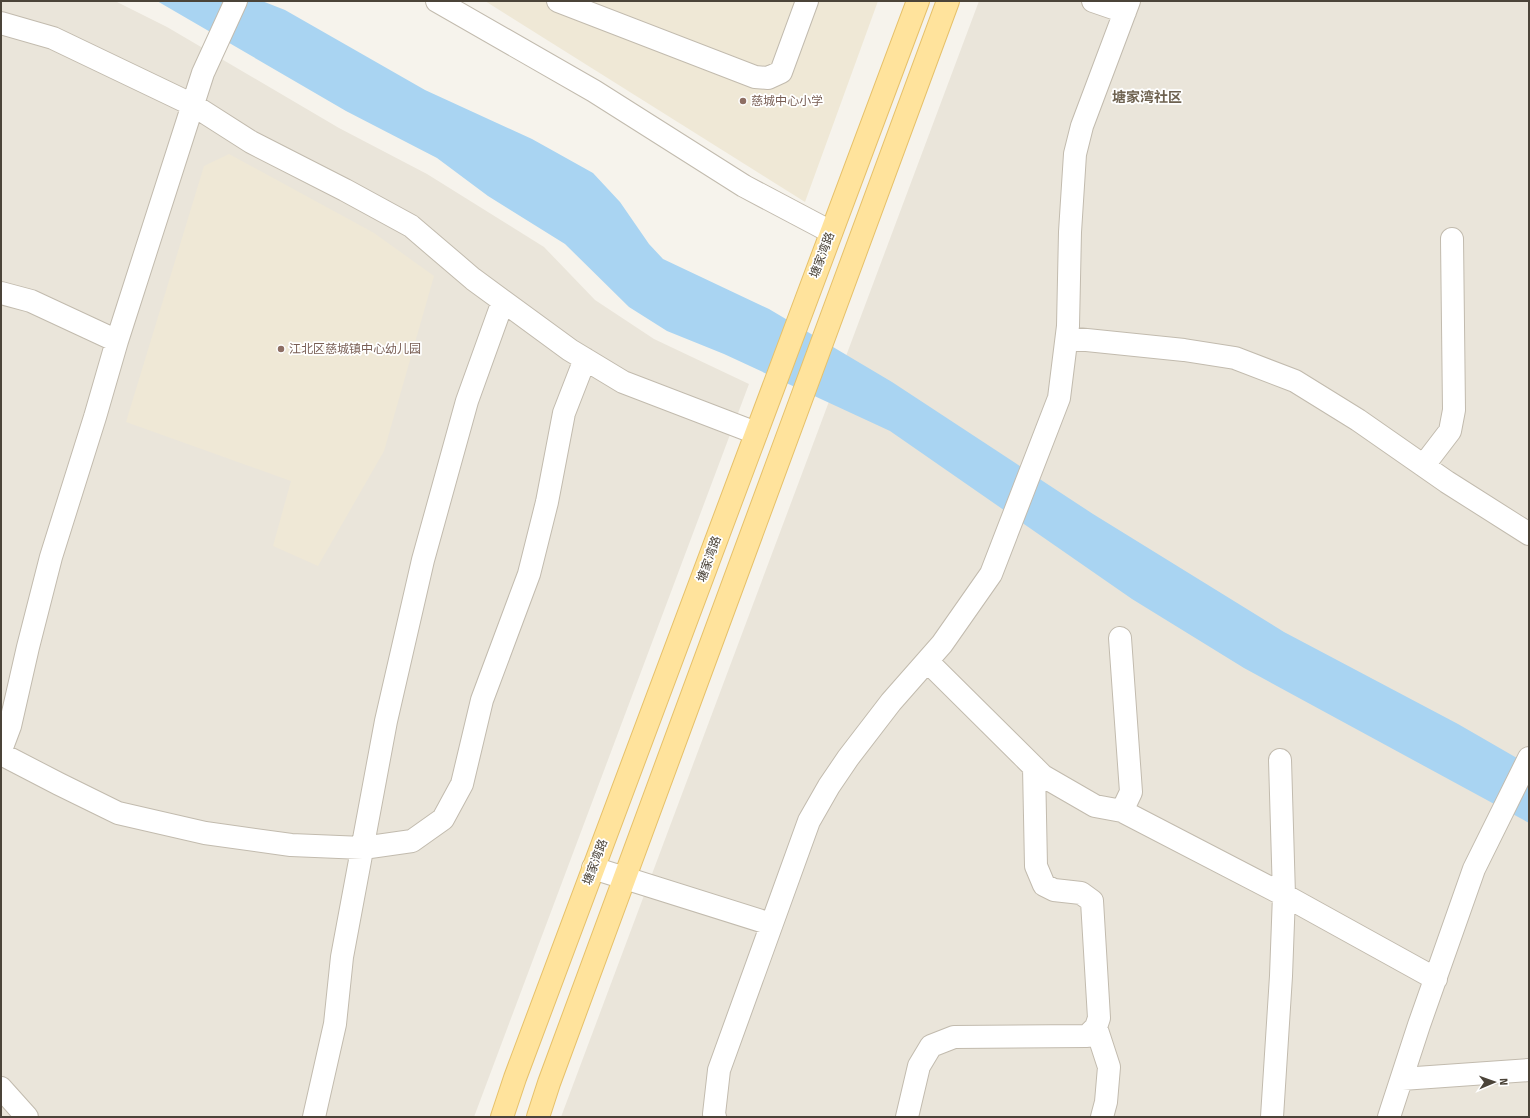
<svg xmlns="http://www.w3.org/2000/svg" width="1530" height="1118" font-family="'Fira Sans','Noto Sans SC',sans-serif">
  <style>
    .residential { fill: #eae5da }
    .education { fill: #efe8d6 }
    .water { fill: #a9d4f2 }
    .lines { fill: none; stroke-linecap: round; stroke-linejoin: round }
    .minor-casing { stroke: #c2bbae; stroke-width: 24 }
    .major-casing { stroke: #e6c16a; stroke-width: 24 }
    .minor { stroke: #fff; stroke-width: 22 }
    .major { stroke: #ffe39c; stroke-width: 22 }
    .education-dot { fill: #8d6e63; stroke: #fff; stroke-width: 1.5 }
    .labels { text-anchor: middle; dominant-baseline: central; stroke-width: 3.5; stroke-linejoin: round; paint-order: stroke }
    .education-label { font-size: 12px; fill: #785e54; stroke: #fff; text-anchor: start }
    .street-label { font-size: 12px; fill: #4b4439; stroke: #fff }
    .quarter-label { font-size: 14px; font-weight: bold; fill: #6e6250; stroke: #fff }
  </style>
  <rect width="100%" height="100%" fill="#f6f3ec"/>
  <path class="residential" d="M1,1H115L167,27L339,128L427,174L544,247L595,300L654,339L749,384L474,1117H1Z
    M979,1H1529V1117H561Z"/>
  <path class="education" d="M485,1H878L805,202Z
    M229,154L374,233L434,276L384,451L318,566L273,546L291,481L126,422L204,166Z"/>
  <path class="water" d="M157,1H262L285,10L425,90L532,139L593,173L620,202L649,244L663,259L769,309L892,382L1093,514L1284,632L1458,724L1529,765V823L1244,668L1132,599L890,431L724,354L667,331L629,307L565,244L488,196L437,158L346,111Z"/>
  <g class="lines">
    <defs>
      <path id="minor" d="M437,1L594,91L744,186L831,232
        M558,1L755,77L768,78L781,72L807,1
        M1093,1L1125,12
        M1,23L53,38L193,105L251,142L345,190L411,226L473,279L570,350L623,382L756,433
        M1,293L31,301L117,341
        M1067,338L1184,350L1235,358L1295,381L1358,420L1447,482L1529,534
        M1424,465L1450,431L1454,410L1452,239
        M927,661L1043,776L1095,806L1122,811L1131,792L1120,638
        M1,750L10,726L28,647L51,557L95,417L117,341L203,73L236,1
        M1,754L59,784L118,813L205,833L291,845L363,848L412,841L443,819L462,784L482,700L529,574L547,502L564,413L585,359
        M1122,811L1284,895L1436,979
        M593,868L771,924
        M1096,1027L1109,1067L1106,1102L1102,1117
        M1402,1079L1529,1070
        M1,1088L27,1117
        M314,1117L335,1024L342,957L386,721L423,560L467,401L503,301
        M715,1117L714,1114L719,1070L809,821L829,786L848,758L891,702L942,644L991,574L1059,398L1068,326L1070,232L1075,154L1082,126L1129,1
        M907,1117L919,1066L931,1046L954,1037L1087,1036L1096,1027L1099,1018L1092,901L1081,893L1054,890L1044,885L1036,866L1034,767
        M1272,1117L1281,976L1284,895L1280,760
        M1389,1117L1419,1025L1474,869L1529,758"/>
      <path id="major" d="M502,1117L515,1078L918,1
        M538,1117L549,1083L948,1"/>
    </defs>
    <use href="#minor" class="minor-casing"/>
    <use href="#major" class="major-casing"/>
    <use href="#minor" class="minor"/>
    <use href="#major" class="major"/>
  </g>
  <g class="education-dot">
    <circle cx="743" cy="101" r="4"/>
    <circle cx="281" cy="349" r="4"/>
  </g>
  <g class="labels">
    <g class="education-label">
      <text x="751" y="101">慈城中心小学</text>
      <text x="289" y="349">江北区慈城镇中心幼儿园</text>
    </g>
    <g class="street-label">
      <text transform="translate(822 255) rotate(-69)">塘家湾路</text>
      <text transform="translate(709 559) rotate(-70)">塘家湾路</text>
      <text transform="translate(595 862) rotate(-69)">塘家湾路</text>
    </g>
    <g class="quarter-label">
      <text x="1147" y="97">塘家湾社区</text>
    </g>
  </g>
  <rect width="1530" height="1118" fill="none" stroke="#4b4439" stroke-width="4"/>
  <g transform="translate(1494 1082) rotate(88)" stroke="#ffffff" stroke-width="3" paint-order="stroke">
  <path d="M0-3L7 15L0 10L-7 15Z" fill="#4b4439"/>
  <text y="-6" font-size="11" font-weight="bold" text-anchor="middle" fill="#4b4439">N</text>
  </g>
</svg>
